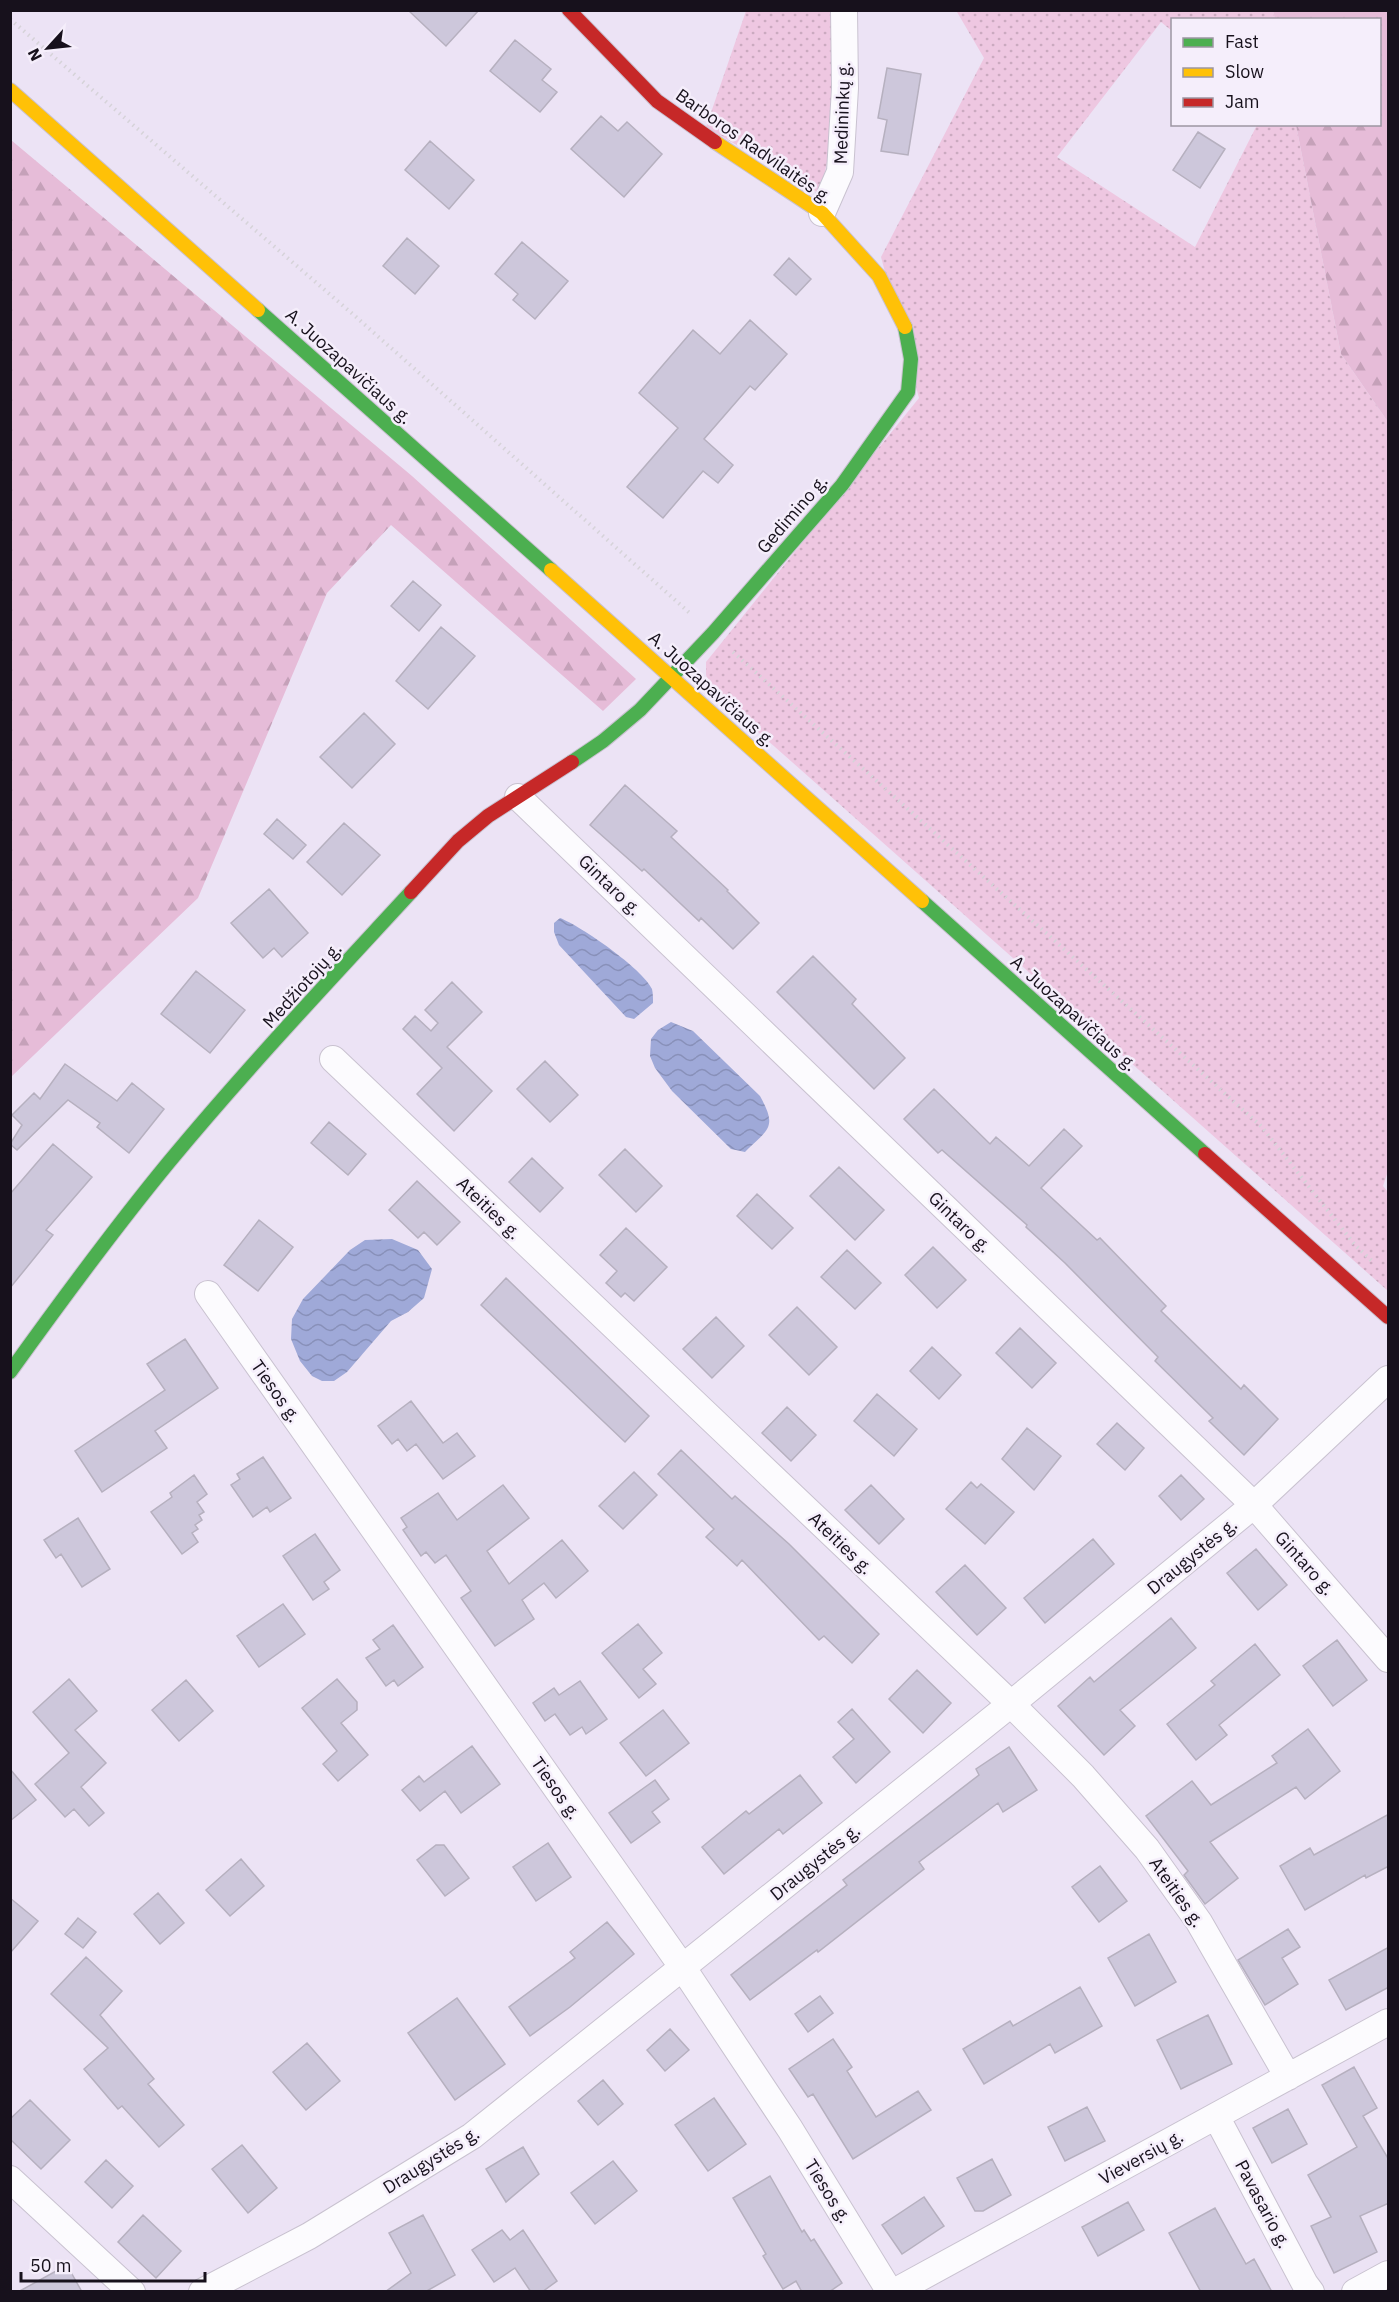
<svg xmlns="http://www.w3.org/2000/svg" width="1399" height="2302" font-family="'IBM Plex Sans',sans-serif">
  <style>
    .grass { fill: url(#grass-dots) }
    .forest { fill: url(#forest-firs) }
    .water { fill: url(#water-waves) }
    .building { fill: #cdc7db; stroke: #b6b0bf; stroke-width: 1.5 }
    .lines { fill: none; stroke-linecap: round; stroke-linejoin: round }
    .street-casing { stroke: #c9c2d0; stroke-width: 28 }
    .fast-casing { stroke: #c9c2d0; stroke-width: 16 }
    .slow-casing { stroke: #c9c2d0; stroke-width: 16 }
    .jam-casing { stroke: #c9c2d0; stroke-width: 16 }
    .path { stroke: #d6d3d9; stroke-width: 4; stroke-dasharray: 1.5 4.5; stroke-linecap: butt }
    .street { stroke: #fcfbfe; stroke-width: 26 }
    .fast { stroke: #4caf50; stroke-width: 14 }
    .slow { stroke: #ffc107; stroke-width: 14 }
    .jam { stroke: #c62828; stroke-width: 14 }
    .labels { text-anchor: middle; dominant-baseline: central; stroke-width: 5; stroke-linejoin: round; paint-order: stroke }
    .street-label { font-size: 18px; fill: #17111c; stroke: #f5eefb }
  </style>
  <defs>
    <pattern id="grass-dots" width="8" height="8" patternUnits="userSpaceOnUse" patternTransform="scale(1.5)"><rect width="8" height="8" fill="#eec7e1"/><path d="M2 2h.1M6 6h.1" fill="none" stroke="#cbaac0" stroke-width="1.8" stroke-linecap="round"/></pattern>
    <pattern id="forest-firs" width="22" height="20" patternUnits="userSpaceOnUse" patternTransform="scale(1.5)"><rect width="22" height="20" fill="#e6bcd8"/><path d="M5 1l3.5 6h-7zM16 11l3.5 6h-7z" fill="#c5a1b9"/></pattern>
    <pattern id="water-waves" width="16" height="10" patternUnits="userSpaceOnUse" patternTransform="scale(1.5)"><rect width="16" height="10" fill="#9fa9d8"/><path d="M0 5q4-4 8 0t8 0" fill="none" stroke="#8890b9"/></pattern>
  </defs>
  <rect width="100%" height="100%" fill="#ece3f5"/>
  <path class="grass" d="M746,11H837L831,144L820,194L706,127Z
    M931,11H1273L1275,19L1172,20V31L1161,22L1057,157L1195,247L1257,125H1296L1341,354L1388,422V1171L1383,1186L1388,1192V1291L712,691L706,675V662L919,398L881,257L984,58L957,12Z"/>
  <path class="forest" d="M1273,11H1388V422L1341,354L1296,125L1380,124V20L1275,19Z
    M11,140L412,476L636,679L603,711L391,525L327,593L198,898L11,1077Z"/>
  <path class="water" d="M560,918C581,926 643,969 652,989C653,993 653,998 653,1003L634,1019L626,1017L559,945L554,932V923Z
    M671,1022L693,1031L760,1096C778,1128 768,1129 745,1152L731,1149L672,1091L655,1068L650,1056L651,1039L658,1030Z
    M392,1239L418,1250L432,1269L424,1298L408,1312L391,1321L347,1372L334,1381H322L312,1376L300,1361L291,1339L292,1319L303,1299L350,1250L365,1240Z"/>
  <path class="building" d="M408,10H479L446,46Z
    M515,40L551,69L542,80L557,92L540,112L490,71Z
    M887,68L921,74L908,155L881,151L887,120L878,118Z
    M601,116L618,131L627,122L662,154L624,197L571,149Z
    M1198,132L1225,149L1200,188L1173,170Z
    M430,141L474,180L449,209L405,170Z
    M407,238L439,266L415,294L383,266Z
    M522,242L568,281L535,319L513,300L518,294L495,274Z
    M789,258L811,279L796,295L774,275Z
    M750,320L787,354L755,390L750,386L704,439L733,465L718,483L703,471L663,518L627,487L678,428L639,393L693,330L720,354Z
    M413,581L441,605L419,631L391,606Z
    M441,627L475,656L428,709L396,681Z
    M364,713L395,744L352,788L320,757Z
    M625,785L677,831L671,837L728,890L727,891L759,923L733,949L701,918L699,921L644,869L642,871L590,825Z
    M277,819L306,845L293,859L264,834Z
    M344,823L380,855L342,895L307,862Z
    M269,889L308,933L282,957L274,948L263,958L231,923Z
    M813,956L856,999L852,1004L905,1058L874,1089L777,992Z
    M196,971L245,1010L210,1053L161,1014Z
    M452,982L482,1012L447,1047L492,1091L454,1131L417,1094L442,1068L403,1029L415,1016L431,1031L438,1023L425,1010Z
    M545,1061L578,1095L550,1122L517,1089Z
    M65,1064L117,1101L132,1083L164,1109L129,1153L97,1127L100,1123L68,1100L17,1150L10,1144L22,1125L12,1115L34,1093L40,1099Z
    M934,1089L990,1144L996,1137L1029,1166L1064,1129L1082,1146L1041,1188L1097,1240L1100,1238L1166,1306L1161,1311L1241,1389L1244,1385L1278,1419L1244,1455L1209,1421L1213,1418L1155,1361L1158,1357L1065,1263L1026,1227L1027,1225L942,1150L938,1153L904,1119Z
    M329,1122L366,1154L348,1175L311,1143Z
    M53,1144L92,1177L46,1230L53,1235L10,1288V1194Z
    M625,1149L662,1186L636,1212L599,1175Z
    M532,1158L563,1188L540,1212L509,1182Z
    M839,1167L884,1210L855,1240L810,1196Z
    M417,1181L460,1222L437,1245L424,1232L418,1238L389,1210Z
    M757,1194L793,1228L772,1249L737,1216Z
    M259,1220L293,1247L258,1291L224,1265Z
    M626,1228L667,1267L634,1301L625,1293L621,1297L606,1283L617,1271L600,1255Z
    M933,1247L966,1280L937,1308L905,1275Z
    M847,1250L881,1283L855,1309L821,1277Z
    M506,1278L649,1416L625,1442L481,1305Z
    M797,1307L837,1347L809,1375L769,1335Z
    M716,1317L744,1346L712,1378L683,1349Z
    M1020,1328L1056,1363L1032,1388L996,1353Z
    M185,1339L218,1388L155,1431L167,1448L102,1492L75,1451L165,1390L147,1364Z
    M932,1347L961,1375L939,1399L910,1371Z
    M877,1394L917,1429L894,1456L854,1421Z
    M411,1401L443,1443L457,1433L475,1456L443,1479L416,1444L407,1451L398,1439L392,1444L378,1426Z
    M787,1407L816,1435L791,1461L762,1433Z
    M1117,1423L1144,1448L1125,1470L1097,1444Z
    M1027,1428L1061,1456L1034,1490L1002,1459Z
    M681,1450L732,1499L735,1496L789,1544L879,1634L852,1663L824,1636L819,1640L742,1560L737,1566L706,1537L714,1529L658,1474Z
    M263,1457L291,1498L270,1512L267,1507L253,1517L231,1485L240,1479L237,1474Z
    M634,1472L657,1495L623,1529L599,1506Z
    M194,1475L207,1494L197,1502L204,1512L199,1515L202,1520L195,1525L198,1529L192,1533L198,1542L182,1554L151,1512L172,1497L170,1493Z
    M1181,1475L1204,1499L1181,1520L1159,1496Z
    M971,1482L977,1488L981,1484L1014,1512L985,1544L946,1509Z
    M503,1485L529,1518L487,1551L509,1584L562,1540L588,1571L556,1598L544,1583L522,1600L534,1619L495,1646L461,1598L471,1591L446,1555L435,1563L426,1552L421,1556L403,1530L407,1527L401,1518L438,1493L457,1520Z
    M871,1485L904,1519L879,1544L845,1510Z
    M78,1518L110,1569L82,1587L61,1554L56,1558L44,1540Z
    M315,1534L340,1570L324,1582L329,1589L313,1600L283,1556Z
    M1093,1539L1114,1564L1045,1623L1024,1598Z
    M1256,1549L1287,1585L1258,1610L1227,1573Z
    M965,1565L1006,1608L977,1635L936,1592Z
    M283,1604L305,1634L259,1667L237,1636Z
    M1171,1618L1196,1648L1120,1710L1135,1726L1104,1755L1058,1706L1090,1677L1094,1682Z
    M638,1624L662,1653L643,1669L656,1684L639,1698L602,1653Z
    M393,1625L423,1667L398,1686L394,1680L386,1686L366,1658L380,1649L373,1640Z
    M1337,1640L1367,1680L1333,1706L1303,1666Z
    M1255,1644L1280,1675L1219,1725L1227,1735L1196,1760L1167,1724L1215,1685L1211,1681Z
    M917,1670L951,1703L923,1733L889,1699Z
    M69,1679L97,1711L75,1730L106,1763L81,1787L104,1813L89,1826L74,1809L65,1817L35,1784L69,1753L33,1712Z
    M337,1679L357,1702V1710L341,1723L368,1755L338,1781L323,1764L337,1751L302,1708Z
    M186,1680L213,1711L179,1741L152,1710Z
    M580,1681L607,1719L586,1734L582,1727L570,1735L555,1714L545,1721L533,1703L554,1688L559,1695Z
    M852,1709L890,1752L856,1783L833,1757L854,1739L838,1722Z
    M663,1710L689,1743L646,1776L620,1743Z
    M1308,1729L1340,1771L1305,1799L1296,1787L1210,1842L1238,1878L1205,1904L1184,1875L1188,1871L1146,1816L1192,1781L1211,1805L1277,1763L1272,1756Z
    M472,1746L500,1784L461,1813L445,1791L420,1811L402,1790L419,1776L424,1782Z
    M1009,1747L1037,1790L1003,1812L998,1803L919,1862L924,1869L818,1952L817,1950L750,2000L731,1975L847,1885L843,1880L979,1775L976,1769Z
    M10,1769L36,1800L10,1821Z
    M800,1775L822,1803L783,1834L779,1829L724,1874L702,1847L746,1811L749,1814Z
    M655,1780L669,1799L652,1812L660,1822L631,1843L609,1813Z
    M1389,1814V1866L1366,1878L1365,1875L1305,1910L1280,1866L1310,1848L1314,1855Z
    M548,1843L571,1877L536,1901L513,1867Z
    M436,1845H444L469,1878L445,1896L417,1860Z
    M241,1859L264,1886L230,1916L206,1890Z
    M1100,1866L1127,1901L1099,1922L1072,1887Z
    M158,1893L184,1923L160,1944L134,1914Z
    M10,1898L38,1921L10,1953Z
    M78,1918L96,1932L83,1948L65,1934Z
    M607,1922L634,1954L570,2007L530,2036L509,2007L575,1958L570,1952Z
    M1288,1929L1300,1947L1282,1958L1298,1984L1265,2005L1238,1960Z
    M1149,1934L1176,1982L1135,2006L1108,1958Z
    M1389,1947V1987L1346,2010L1329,1980Z
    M86,1957L122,1991L100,2015L154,2079L148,2084L184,2125L159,2147L122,2106L118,2109L84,2069L108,2048L51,1994Z
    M1080,1987L1102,2026L1055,2053L1050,2044L984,2084L963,2049L1010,2021L1013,2026Z
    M820,1996L833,2013L808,2032L795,2014Z
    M457,1998L505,2064L455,2100L408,2033Z
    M1208,2015L1232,2064L1181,2089L1157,2040Z
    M670,2029L689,2050L665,2071L647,2050Z
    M833,2039L852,2067L847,2071L876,2117L918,2091L931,2110L853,2159L813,2094L808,2097L789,2069Z
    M307,2043L340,2081L306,2110L273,2072Z
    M1354,2067L1377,2108L1363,2116L1389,2160V2203L1360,2216L1377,2252L1334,2273L1311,2226L1331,2217L1308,2175L1357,2147L1322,2085Z
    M603,2080L623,2104L598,2125L578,2101Z
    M714,2098L746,2144L708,2171L675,2125Z
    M30,2100L70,2140L41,2169L10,2139V2119Z
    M1087,2107L1105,2141L1065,2161L1048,2127Z
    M1288,2109L1307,2144L1272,2163L1253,2128Z
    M242,2145L277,2188L248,2213L212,2169Z
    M523,2147L539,2174L506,2202L486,2169Z
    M992,2159L1011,2195L983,2211H975L957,2178Z
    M106,2160L133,2186L112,2208L85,2182Z
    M613,2161L637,2191L595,2224L571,2193Z
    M770,2176L802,2232L804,2230L811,2241L814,2239L842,2283L829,2292H802L796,2281L783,2289L763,2256L766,2254L733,2198Z
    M924,2197L944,2226L902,2254L882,2225Z
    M1128,2202L1144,2230L1098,2256L1082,2227Z
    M1215,2208L1246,2264L1254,2259L1272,2292H1201L1169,2233Z
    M143,2215L181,2251L156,2278L118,2242Z
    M423,2215L455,2275L425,2292H385L411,2273L389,2233Z
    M502,2230L510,2240L523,2230L557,2281L542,2292H531L515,2268L494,2282L472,2250Z
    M67,2265L82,2292H18Z"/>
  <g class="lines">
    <defs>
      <path id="street" d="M822,213L840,172L845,88L844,10
        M518,797L1254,1505L1388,1659
        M333,1059L1011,1704L1083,1776L1147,1849L1199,1922L1288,2077
        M208,1294L683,1968L790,2129L890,2292
        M1216,2116L1305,2284L1311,2292
        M10,2179L132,2292
        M202,2292L309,2236L472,2136L1011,1704L1254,1505L1388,1379
        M894,2292L1388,2022
        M1355,2292L1388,2274"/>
      <path id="fast" d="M258,310L551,570
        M572,762L603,741L640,710L713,633L842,485L908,392L911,359L905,327
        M922,901L1205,1154
        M10,1372C61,1301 113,1230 169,1162C246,1069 329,981 411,892"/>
      <path id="slow" d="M10,90L258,310
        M715,142L822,213L879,276L905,327
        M551,570L922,901"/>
      <path id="jam" d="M569,10L657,101L715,142
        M411,892L458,841L488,816L572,762
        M1205,1154L1388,1317"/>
    </defs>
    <use href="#street" class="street-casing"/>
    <use href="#fast" class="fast-casing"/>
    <use href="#slow" class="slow-casing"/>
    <use href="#jam" class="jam-casing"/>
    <path class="path" d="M10,19L355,316L692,615
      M733,652L1261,1126L1355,1245L1373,1262"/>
    <use href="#street" class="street"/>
    <use href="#fast" class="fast"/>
    <use href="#slow" class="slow"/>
    <use href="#jam" class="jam"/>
  </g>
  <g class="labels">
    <g class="street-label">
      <text transform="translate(842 113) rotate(-88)">Medininkų g.</text>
      <text transform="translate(754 146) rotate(35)">Barboros Radvilaitės g.</text>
      <text transform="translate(349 366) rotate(42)">A. Juozapavičiaus g.</text>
      <text transform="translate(792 514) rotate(-49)">Gedimino g.</text>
      <text transform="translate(712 689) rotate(42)">A. Juozapavičiaus g.</text>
      <text transform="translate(610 885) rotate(44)">Gintaro g.</text>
      <text transform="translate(302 985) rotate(-48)">Medžiotojų g.</text>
      <text transform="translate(1074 1013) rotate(42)">A. Juozapavičiaus g.</text>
      <text transform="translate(489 1208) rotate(44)">Ateities g.</text>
      <text transform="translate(960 1222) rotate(44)">Gintaro g.</text>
      <text transform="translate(276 1391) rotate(55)">Tiesos g.</text>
      <text transform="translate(841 1543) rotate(44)">Ateities g.</text>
      <text transform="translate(1192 1556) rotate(-39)">Draugystės g.</text>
      <text transform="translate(1305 1563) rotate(48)">Gintaro g.</text>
      <text transform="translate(556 1788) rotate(55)">Tiesos g.</text>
      <text transform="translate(815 1862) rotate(-39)">Draugystės g.</text>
      <text transform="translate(1177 1892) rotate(55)">Ateities g.</text>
      <text transform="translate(1141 2157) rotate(-29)">Vieversių g.</text>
      <text transform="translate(431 2160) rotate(-32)">Draugystės g.</text>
      <text transform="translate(828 2191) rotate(58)">Tiesos g.</text>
      <text transform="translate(1263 2204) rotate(62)">Pavasario g.</text>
    </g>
  </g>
  <rect width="1399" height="2302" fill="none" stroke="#17111c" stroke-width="24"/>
  <rect x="1171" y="18" width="210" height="108" fill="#f5eefb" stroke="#9c96a2" stroke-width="1.5"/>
  <rect x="1183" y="38" width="30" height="9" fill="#4caf50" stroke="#9c96a2" stroke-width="1.5"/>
  <text x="1225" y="48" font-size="18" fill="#17111c">Fast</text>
  <rect x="1183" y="68" width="30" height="9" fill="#ffc107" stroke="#9c96a2" stroke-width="1.5"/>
  <text x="1225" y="78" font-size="18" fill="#17111c">Slow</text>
  <rect x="1183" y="98" width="30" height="9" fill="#c62828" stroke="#9c96a2" stroke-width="1.5"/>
  <text x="1225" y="108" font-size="18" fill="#17111c">Jam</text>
  <g transform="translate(48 48) rotate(243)" stroke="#f5eefb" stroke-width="4.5" paint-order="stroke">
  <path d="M0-4.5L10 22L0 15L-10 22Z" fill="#17111c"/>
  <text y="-9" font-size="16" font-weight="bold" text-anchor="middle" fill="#17111c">N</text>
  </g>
  <path d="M21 2272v9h184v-9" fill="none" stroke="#17111c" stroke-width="3"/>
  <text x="30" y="2272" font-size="18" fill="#17111c" stroke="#f5eefb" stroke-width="4.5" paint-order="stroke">50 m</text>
</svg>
